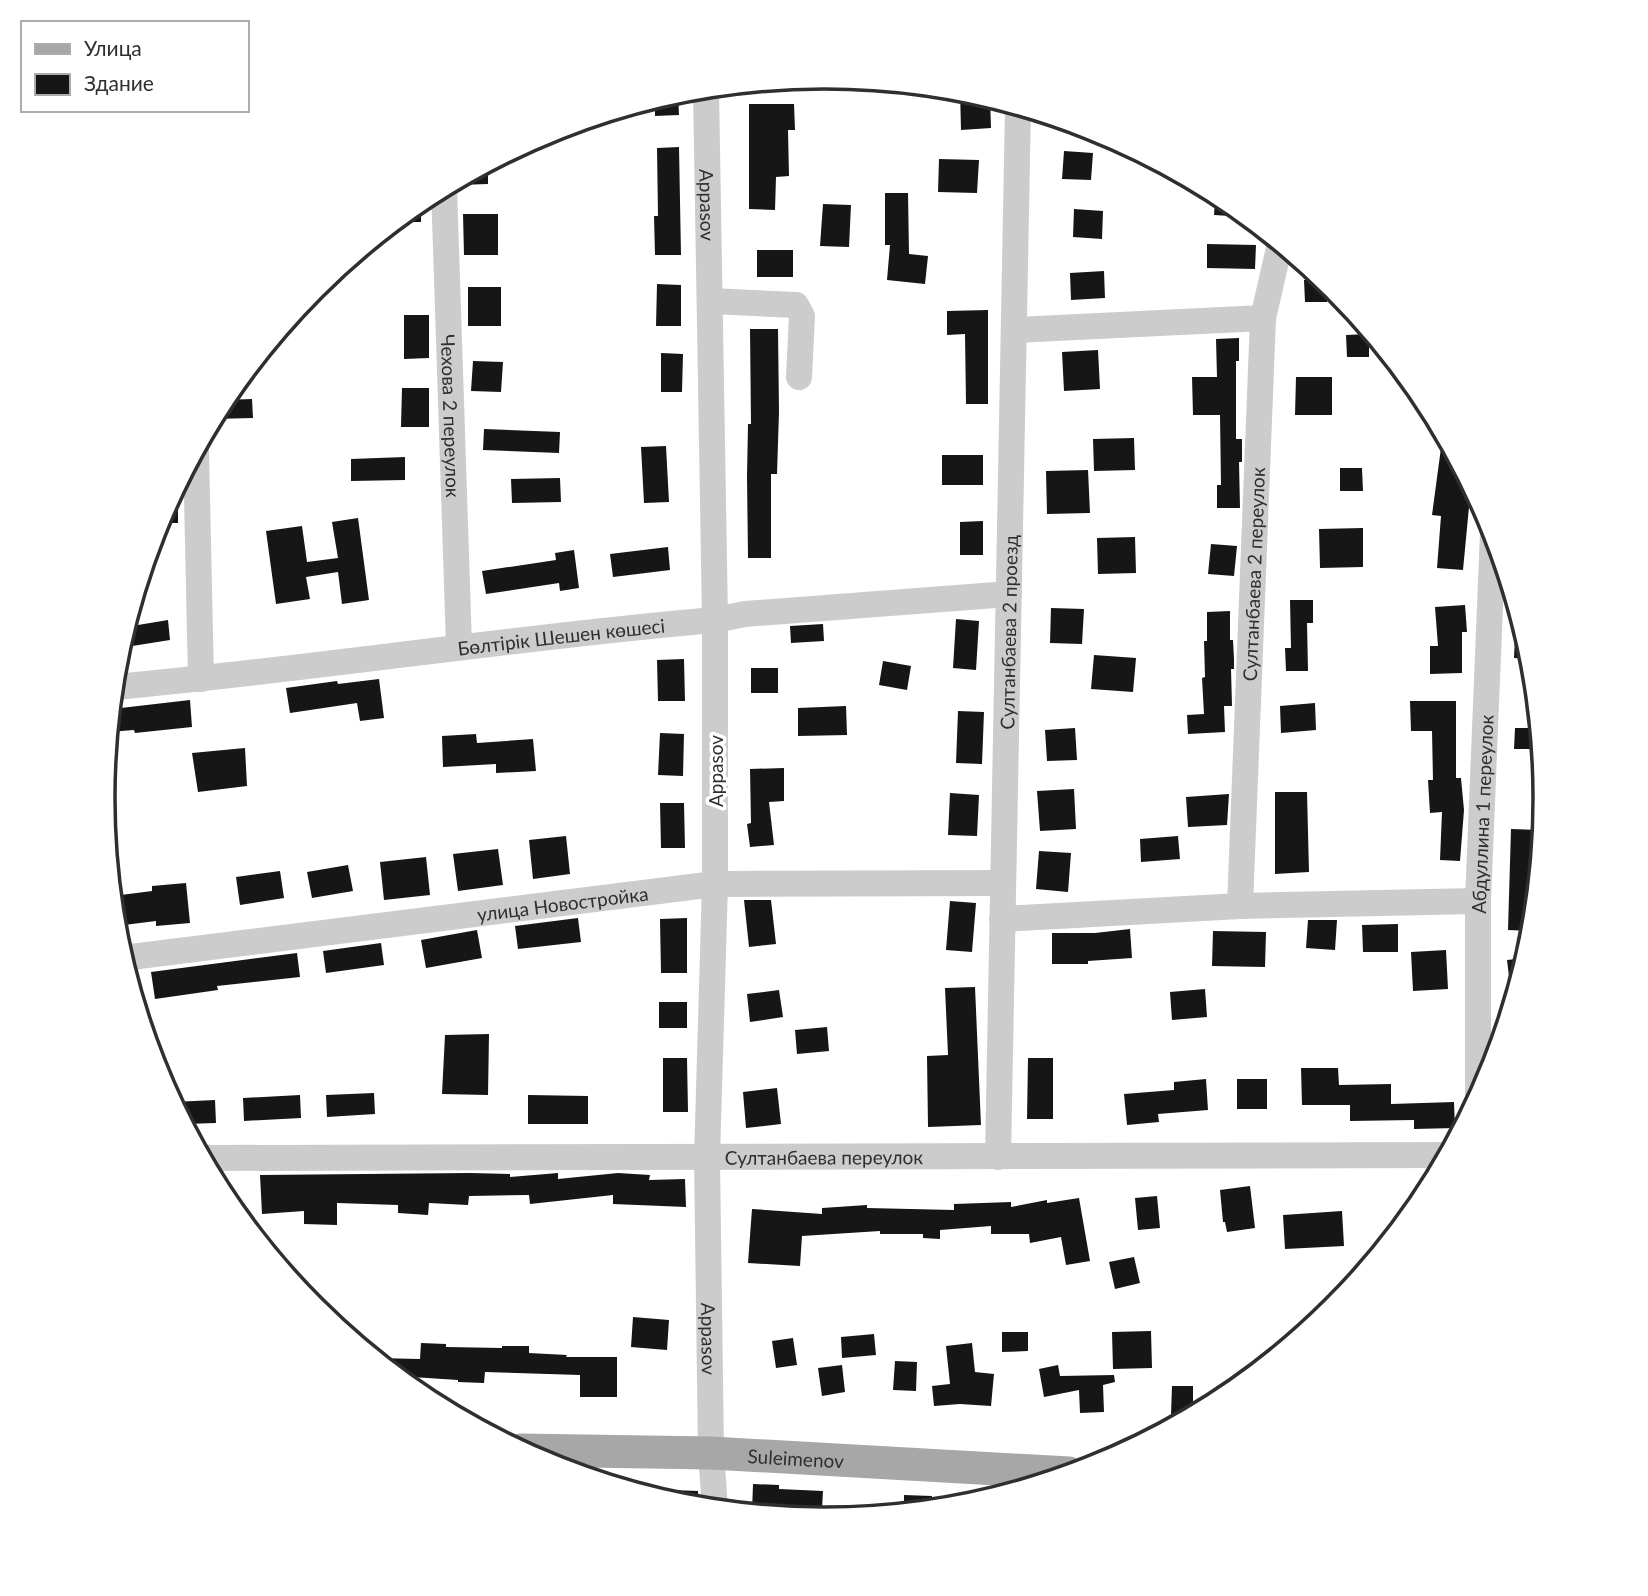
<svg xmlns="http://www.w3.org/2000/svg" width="1648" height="1596" font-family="Lato,sans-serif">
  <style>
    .building { fill: #161616 }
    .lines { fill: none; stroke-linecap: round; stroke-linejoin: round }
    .minor { stroke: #ccc; stroke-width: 26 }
    .major { stroke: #a7a7a7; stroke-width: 33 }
    .labels { text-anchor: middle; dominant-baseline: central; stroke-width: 7; stroke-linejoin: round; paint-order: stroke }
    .street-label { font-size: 19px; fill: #2f2f2f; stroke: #fff }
    .rim { fill: none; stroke: #2f2f2f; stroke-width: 3.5 }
  </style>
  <rect width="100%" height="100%" fill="#fff"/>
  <path class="building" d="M960,90L990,98L991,128L961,130Z
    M678,93L679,115L655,116V100Z
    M749,104H794L795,130H788L789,176L776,177L775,210L749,209Z
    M679,147L681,255H655L654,216H658L657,148Z
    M1064,151L1093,153L1091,180L1062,179Z
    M939,159L979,160L977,193L938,192Z
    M488,164V184L459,185L458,180Z
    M885,193H908L909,254L928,256L925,284L887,280L890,245H885Z
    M421,200V222H395Z
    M1215,201L1228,202L1247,217L1214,215Z
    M823,204L851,205L849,247L820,246Z
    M1074,209L1103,211L1102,239L1073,237Z
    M463,214H498V255H464Z
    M1207,244L1256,245L1255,269L1207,268Z
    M757,250H793V277H757Z
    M1104,271L1105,298L1071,300L1070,273Z
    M1323,279L1327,283V302H1305L1304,280Z
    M657,284L681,285V326H656Z
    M468,287H501V326H468Z
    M988,310V404H966L965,334L947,335V311Z
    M404,315H429V358L404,359Z
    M750,329H778L779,412L777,474H771V558H748L747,476L748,424H751Z
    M1369,334V357H1347L1346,335Z
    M1239,338V361H1236V439H1242V462H1239L1240,508H1217V485H1221L1220,415H1193L1192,377H1217L1216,339Z
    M1098,350L1100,389L1064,391L1062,352Z
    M661,353L683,354L682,392H661Z
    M473,361L503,362L501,392L471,391Z
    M1296,377H1332V415H1295Z
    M402,388H429V427H401Z
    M252,399L253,418L213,419L223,400Z
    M484,429L560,432L559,453L483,450Z
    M1443,433L1471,486L1463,570L1437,568L1441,516L1432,515Z
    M1134,438L1135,470L1094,471L1093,439Z
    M666,446L669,502L644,503L641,447Z
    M942,455H983V485H942Z
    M405,457V480L351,481V459Z
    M1340,468H1362L1363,491H1340Z
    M1088,470L1090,513L1047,514L1046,471Z
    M560,478L561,502L512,503L511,479Z
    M178,485V523H158V522Z
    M358,518L369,600L342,604L338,572L306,577L310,599L276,604L266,531L302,526L307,562L338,558L332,522Z
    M983,521V555H960V522Z
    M1363,528V567L1320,568L1319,529Z
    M1135,537L1136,573L1098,574L1097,538Z
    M1211,544L1237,546L1234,576L1208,574Z
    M668,547L670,570L613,577L610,554Z
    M574,550L579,588L560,591L559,583L486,594L482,571L556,560L555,553Z
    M1290,600H1313V623H1307L1308,671H1286L1285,648H1291Z
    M1465,605L1467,632H1462V673L1430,674V646H1438L1435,607Z
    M1051,608L1084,609L1082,644L1050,643Z
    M1230,611V640H1233L1234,659V669H1231L1232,706H1224L1225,732L1188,734L1187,715L1204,714L1202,678L1205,677L1204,641H1207V612Z
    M1518,615L1531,657V659L1514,658L1516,616Z
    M956,619L979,621L976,670L953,668Z
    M168,620L170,640L126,647L124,632L126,627Z
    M823,624L824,641L791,643L790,626Z
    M1094,655L1136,658L1133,692L1091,689Z
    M684,659L685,701H658L657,660Z
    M883,661L911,666L907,690L879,685Z
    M751,668H778V693H751Z
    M379,679L384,718L360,721L357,703L290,713L286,688L337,681L338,684Z
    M190,700L192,727L135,733L134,730L109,732L112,709Z
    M1410,701H1456V778H1461L1464,810L1460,861L1440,860L1442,812L1430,813L1428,780H1433L1432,731H1411Z
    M1315,703L1316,730L1281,733L1280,706Z
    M846,706L847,735L798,736V708Z
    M958,711L984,712L982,764L956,763Z
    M1075,728L1077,760L1047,761L1045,730Z
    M1515,728H1538L1540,749H1514Z
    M660,733L684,734L683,776L658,775Z
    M476,734L477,743L533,739L536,771L496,773V764L443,767L442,736Z
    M245,748L247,786L198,792L192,753Z
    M784,768V801L769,802L774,845L750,847L747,824L751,823L750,769Z
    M1074,789L1076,829L1040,831L1037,791Z
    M1275,792H1307L1309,872L1275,874Z
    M950,793L979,795L977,836L948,835Z
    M1229,794L1227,825L1188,827L1186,797Z
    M660,803H684L685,848H661Z
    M1511,829L1542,830L1537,877H1535L1532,931L1508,930Z
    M566,836L570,874L533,879L529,840Z
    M1178,836L1180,859L1141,862L1140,839Z
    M498,849L503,885L458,891L453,854Z
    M1039,851L1071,853L1068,892L1036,889Z
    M426,857L430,895L384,900L380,862Z
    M348,865L353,891L312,898L307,872Z
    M280,871L284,898L240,905L236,877Z
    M186,883L190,923L156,926V921L116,926L113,896L152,891V886Z
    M744,900H771L776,944L749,947Z
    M950,901L976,903L972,952L946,950Z
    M578,918L581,942L518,949L515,926Z
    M687,918V973H661L660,919Z
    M1308,920H1337L1335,950L1306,948Z
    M1398,924V952H1363L1362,925Z
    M1130,929L1132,958L1088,961V964H1052V933H1095Z
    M477,930L482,958L426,968L421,940Z
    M1213,931L1266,932L1265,967L1212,966Z
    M381,943L384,965L326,973L323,951Z
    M1446,950L1448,989L1413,991L1411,952Z
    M297,953L300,977L217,986L218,990L155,999L151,972Z
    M1525,958L1512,1001L1507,960Z
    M975,987L981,1125L928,1127L927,1056L948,1055L945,988Z
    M1205,989L1207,1017L1172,1020L1170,992Z
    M779,990L783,1017L750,1022L747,994Z
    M659,1002H687V1028H659Z
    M827,1027L829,1051L797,1054L795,1030Z
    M489,1034L488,1095L442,1094L445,1035Z
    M663,1058H687L688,1112H663Z
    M1028,1058H1053V1119H1027Z
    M1301,1068H1338L1339,1085L1391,1084V1104L1454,1102L1455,1128L1414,1129V1120L1350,1121V1105H1302Z
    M1206,1079L1208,1110L1158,1114L1159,1122L1127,1125L1124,1094L1174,1090V1082Z
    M1237,1079H1267V1109H1237Z
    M777,1088L781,1124L746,1128L743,1092Z
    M374,1093L375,1114L327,1117L326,1095Z
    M300,1095L301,1118L244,1121L243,1098Z
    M528,1095L588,1096V1124H528Z
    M215,1100L216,1123L185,1124L173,1102Z
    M470,1173L510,1174V1177L558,1173V1179L618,1173L650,1175L649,1180L685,1179L686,1207L613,1204V1195L530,1204L529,1195L469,1196L468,1205L429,1203L428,1215L398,1213V1205L337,1203V1225L304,1224V1211L262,1214L260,1175Z
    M1250,1186L1255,1228L1227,1232L1225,1222H1223L1220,1190Z
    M1157,1196L1160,1228L1138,1230L1135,1198Z
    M1079,1198L1090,1261L1066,1265L1061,1237L1030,1243L1029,1234H991V1226L940,1230V1239L923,1238V1234H880V1231L802,1236L800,1266L748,1263L752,1209L822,1214V1208L867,1205V1208L954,1210V1204L1011,1202V1207L1047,1200V1203Z
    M1342,1211L1344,1246L1285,1249L1283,1215Z
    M1134,1257L1140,1283L1115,1289L1109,1262Z
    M633,1317L669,1320L667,1350L631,1347Z
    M1151,1331L1152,1368L1113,1369L1112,1332Z
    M1002,1332H1028V1351L1002,1352Z
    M874,1334L876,1355L842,1358L841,1337Z
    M793,1338L797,1365L776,1368L772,1341Z
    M421,1343L446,1344V1347L502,1348V1346H529V1353L567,1355L566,1357H617V1397H580V1375L485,1372L484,1383L458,1382V1380L397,1376L375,1358L420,1359Z
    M972,1343L975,1372L994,1374L991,1406L960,1404L934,1406L932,1386L950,1384L946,1346Z
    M895,1361L917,1362L916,1391L893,1390Z
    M842,1365L845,1392L822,1396L818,1368Z
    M1058,1365L1060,1376L1114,1375L1115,1382L1103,1385L1104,1412L1080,1413L1079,1390L1044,1397L1039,1369Z
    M1172,1386H1193V1414L1171,1415Z
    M753,1484L779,1485V1489L823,1491L822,1509L779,1507L778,1513L752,1512Z
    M646,1489L698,1491L699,1507L683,1505L645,1494Z
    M904,1495L932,1496L931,1508L904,1511Z"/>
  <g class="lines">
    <g class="minor">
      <path id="s1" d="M706,89L715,620V884L707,1158L711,1453L715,1508"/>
      <path id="s2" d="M444,187L459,646"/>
      <path d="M710,301L796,305L802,316L799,377"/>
      <path d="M1014,330L1263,318"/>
      <path d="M196,451L201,679"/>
      <path id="s3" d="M114,687C315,669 514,637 715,620L745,614L1009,594"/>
      <path id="s4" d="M1240,906L1263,318L1280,244"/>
      <path d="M1002,919L1240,906L1478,901"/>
      <path id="s5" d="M123,958L715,884L1003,883"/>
      <path id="s6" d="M1478,1096V901L1493,532"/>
      <path id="s7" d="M998,1157L1018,107"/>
      <path id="s8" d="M203,1158L1447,1155"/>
    </g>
    <path class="major" id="s9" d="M521,1450L711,1453L1069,1473"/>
  </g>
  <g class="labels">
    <g class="street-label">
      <text stroke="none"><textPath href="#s1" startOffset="116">Appasov</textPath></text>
      <text stroke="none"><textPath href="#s2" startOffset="229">Чехова 2 переулок</textPath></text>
      <text stroke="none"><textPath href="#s4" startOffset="332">Султанбаева 2 переулок</textPath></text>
      <text stroke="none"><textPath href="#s7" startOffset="525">Султанбаева 2 проезд</textPath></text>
      <text stroke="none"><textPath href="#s3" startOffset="450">Бөлтірік Шешен көшесі</textPath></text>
      <text transform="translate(715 771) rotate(-90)">Appasov</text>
      <text stroke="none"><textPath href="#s6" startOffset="282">Абдуллина 1 переулок</textPath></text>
      <text stroke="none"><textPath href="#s5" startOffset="443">улица Новостройка</textPath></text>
      <text stroke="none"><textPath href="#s8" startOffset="621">Султанбаева переулок</textPath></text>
      <text stroke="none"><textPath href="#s1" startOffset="1250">Appasov</textPath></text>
      <text stroke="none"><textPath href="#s9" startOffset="275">Suleimenov</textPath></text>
    </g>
  </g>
  <path d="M0 0H1648V1596H0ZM115 798a709 709 0 1 1 1418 0a709 709 0 1 1-1418 0Z" fill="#fff" fill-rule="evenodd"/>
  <path class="rim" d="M115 798a709 709 0 1 1 1418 0a709 709 0 1 1-1418 0Z"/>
  <rect x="21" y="21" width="228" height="91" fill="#ffffff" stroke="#acacac" stroke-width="2"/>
  <rect x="35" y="44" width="35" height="10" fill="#a7a7a7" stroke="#acacac" stroke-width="2"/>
  <text x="84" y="56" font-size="21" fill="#2f2f2f">Улица</text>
  <rect x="35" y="74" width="35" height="21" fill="#161616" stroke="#acacac" stroke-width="2"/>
  <text x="84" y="91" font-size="21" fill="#2f2f2f">Здание</text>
</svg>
